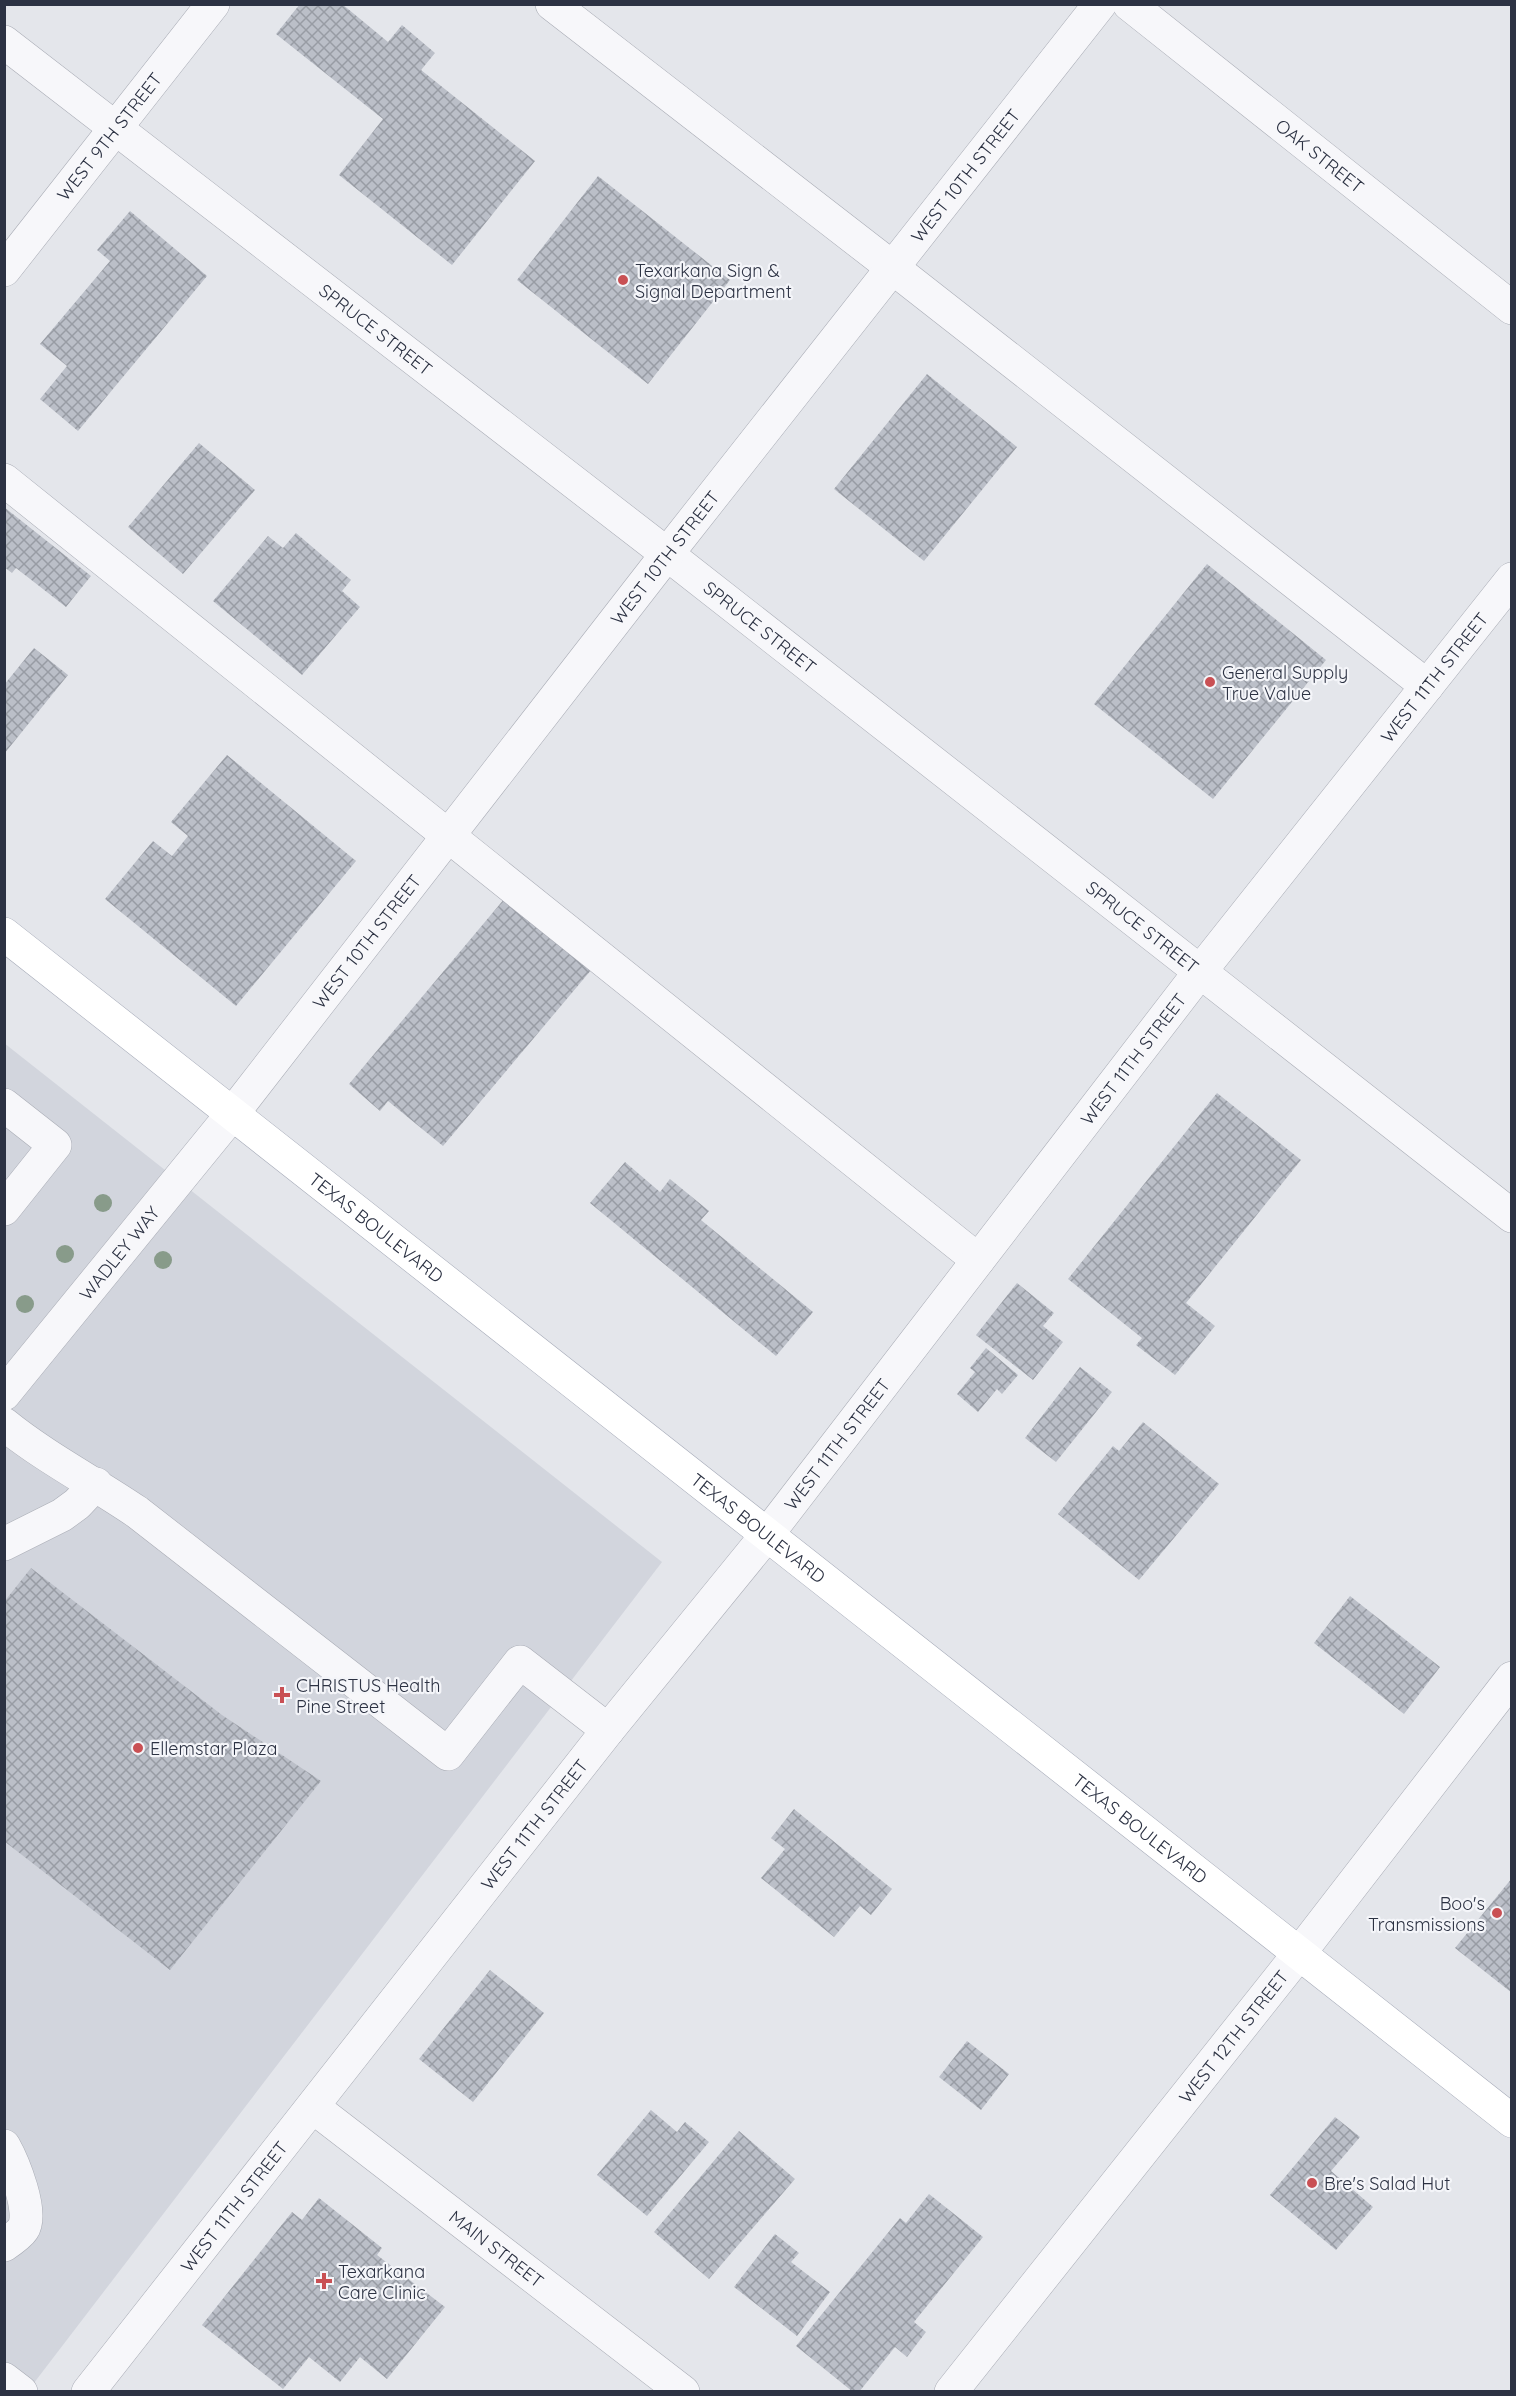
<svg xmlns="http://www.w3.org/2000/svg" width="1516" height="2396" font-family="Quicksand,sans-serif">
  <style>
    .built { fill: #d2d5dd }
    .building { fill: url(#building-cross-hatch) }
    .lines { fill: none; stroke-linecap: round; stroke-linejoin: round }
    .minor-casing { stroke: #a9acb5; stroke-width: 34 }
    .major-casing { stroke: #a4a9b7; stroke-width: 34 }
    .minor { stroke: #f7f7fa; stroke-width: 33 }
    .major { stroke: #fff; stroke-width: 33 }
    .tree { fill: #889b8a }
    .poi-dot { fill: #c95054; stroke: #f4f5f9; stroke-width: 2 }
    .labels { text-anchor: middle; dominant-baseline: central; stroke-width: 4.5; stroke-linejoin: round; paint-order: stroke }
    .street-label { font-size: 18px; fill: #2c3243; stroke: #f4f5f9 }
    .poi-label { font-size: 18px; fill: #2c3243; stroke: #f4f5f9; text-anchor: start }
  </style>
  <defs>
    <pattern id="building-cross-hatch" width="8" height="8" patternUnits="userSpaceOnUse" patternTransform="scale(1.5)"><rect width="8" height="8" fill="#bbbfc8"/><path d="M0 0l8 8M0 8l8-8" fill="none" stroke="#989ca4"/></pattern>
  </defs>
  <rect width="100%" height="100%" fill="#e4e6eb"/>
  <path class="built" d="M4,1043L662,1562L27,2392L4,2391Z"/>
  <path class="building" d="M300,4H342L388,42L402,25L435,53L421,70L535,161L452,265L339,175L383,119L276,34Z
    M598,176L730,280L648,384L517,280Z
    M130,211L207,276L78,431L40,399L67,366L40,344L110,261L97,250Z
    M927,374L1017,447L924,561L834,489Z
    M199,443L255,490L183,574L128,527Z
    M4,507L91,576L66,607L16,568L12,573L4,567Z
    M296,533L351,580L342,591L360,607L302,675L213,601L268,536L283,548Z
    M1207,564L1326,660L1213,799L1094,704Z
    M34,648L68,675L4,754V685Z
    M227,755L356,861L236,1006L105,899L153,841L172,856L188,836L171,822Z
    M505,898L592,969L443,1146L388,1101L380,1111L349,1084Z
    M1217,1093L1301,1160L1186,1303L1215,1326L1175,1375L1136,1345L1142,1338L1068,1279Z
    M625,1162L660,1192L670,1179L709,1211L701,1220L813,1312L776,1356L590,1203Z
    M1017,1283L1054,1313L1043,1326L1063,1342L1033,1380L976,1335Z
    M986,1348L1018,1375L1002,1394L997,1389L978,1412L957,1394L975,1372L970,1368Z
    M1080,1367L1112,1392L1056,1462L1025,1438Z
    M1143,1422L1219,1484L1139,1580L1058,1514L1113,1446L1119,1451Z
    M31,1568L222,1715L321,1781L170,1970L4,1841V1602Z
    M1350,1596L1440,1667L1404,1714L1314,1643Z
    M794,1809L892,1889L871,1915L860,1906L834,1937L761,1878L785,1849L771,1838Z
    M1512,1878V1993L1455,1948Z
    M490,1970L544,2013L473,2102L419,2059Z
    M967,2041L1009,2074L981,2110L939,2077Z
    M651,2110L677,2132L685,2122L709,2142L647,2216L597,2175Z
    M1335,2117L1360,2137L1331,2171L1373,2207L1336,2250L1270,2195Z
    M739,2131L795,2179L709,2279L654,2232Z
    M929,2194L983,2237L914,2322L926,2332L907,2357L895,2347L859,2392H853L796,2346L900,2218L906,2223Z
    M319,2198L382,2248L377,2255L445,2307L387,2379L360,2357L340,2382L309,2357L283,2389L202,2325L292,2212L302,2220Z
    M775,2234L799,2253L791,2262L830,2292L797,2336L734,2287Z"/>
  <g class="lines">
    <defs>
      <g id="minor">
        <path d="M552,4L893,268L1427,686"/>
        <path id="s1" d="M1129,4L1512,308"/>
        <path id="s2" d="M4,42L667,554L1512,1216"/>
        <path id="s3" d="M4,270L213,4"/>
        <path d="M4,480L978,1260"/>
        <path d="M4,1105L55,1145L4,1209"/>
        <path id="s4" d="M4,1394L233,1113L667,554L1100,4"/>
        <path d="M4,1424C46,1458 93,1482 137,1512L448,1754L520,1662L608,1730"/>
        <path d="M4,1544L62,1515L77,1504L96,1484"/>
        <path id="s5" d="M313,2107L683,2392"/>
        <path d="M4,2146C13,2162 34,2213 23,2229C19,2235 10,2241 4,2245"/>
        <path d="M4,2379L21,2392"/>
        <path id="s6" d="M88,2392L608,1730L766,1536L1199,973L1512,579"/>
        <path id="s7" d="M951,2392L1298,1955L1512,1678"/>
      </g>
      <g id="major">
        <path id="s8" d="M4,934L1512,2121"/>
      </g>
    </defs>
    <use href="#minor" class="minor-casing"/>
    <use href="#major" class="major-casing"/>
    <use href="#minor" class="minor"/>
    <use href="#major" class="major"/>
  </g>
  <g class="tree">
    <circle cx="103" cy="1203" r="9"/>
    <circle cx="65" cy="1254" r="9"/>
    <circle cx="163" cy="1260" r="9"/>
    <circle cx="25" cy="1304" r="9"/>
  </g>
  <g class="poi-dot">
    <circle cx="623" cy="280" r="6"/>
    <circle cx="1210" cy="682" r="6"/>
    <path d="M279 1686h6v6h6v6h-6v6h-6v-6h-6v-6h6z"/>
    <circle cx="138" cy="1748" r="6"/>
    <circle cx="1497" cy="1913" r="6"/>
    <circle cx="1312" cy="2183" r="6"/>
    <path d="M321 2272h6v6h6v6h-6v6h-6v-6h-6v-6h6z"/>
  </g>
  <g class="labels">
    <g class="street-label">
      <text stroke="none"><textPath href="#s3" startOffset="170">WEST 9TH STREET</textPath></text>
      <text stroke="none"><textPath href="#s1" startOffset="244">OAK STREET</textPath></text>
      <text stroke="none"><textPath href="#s4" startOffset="1552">WEST 10TH STREET</textPath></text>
      <text stroke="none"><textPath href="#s2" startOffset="470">SPRUCE STREET</textPath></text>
      <text stroke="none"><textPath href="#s4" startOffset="1066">WEST 10TH STREET</textPath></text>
      <text stroke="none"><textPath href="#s2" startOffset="956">SPRUCE STREET</textPath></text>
      <text stroke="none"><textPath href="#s6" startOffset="2180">WEST 11TH STREET</textPath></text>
      <text stroke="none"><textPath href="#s2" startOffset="1442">SPRUCE STREET</textPath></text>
      <text stroke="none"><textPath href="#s4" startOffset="580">WEST 10TH STREET</textPath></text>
      <text stroke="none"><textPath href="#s6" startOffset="1694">WEST 11TH STREET</textPath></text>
      <text stroke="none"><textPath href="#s8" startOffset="474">TEXAS BOULEVARD</textPath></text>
      <text stroke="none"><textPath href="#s4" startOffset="182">WADLEY WAY</textPath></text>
      <text stroke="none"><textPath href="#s6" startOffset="1208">WEST 11TH STREET</textPath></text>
      <text stroke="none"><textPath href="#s8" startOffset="960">TEXAS BOULEVARD</textPath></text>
      <text stroke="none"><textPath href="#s6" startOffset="722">WEST 11TH STREET</textPath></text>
      <text stroke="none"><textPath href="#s8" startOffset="1446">TEXAS BOULEVARD</textPath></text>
      <text stroke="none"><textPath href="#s7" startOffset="454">WEST 12TH STREET</textPath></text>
      <text stroke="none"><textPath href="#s6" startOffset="236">WEST 11TH STREET</textPath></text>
      <text stroke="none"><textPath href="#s5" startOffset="232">MAIN STREET</textPath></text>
    </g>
    <g class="poi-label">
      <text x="635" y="270">Texarkana Sign &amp;<tspan x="635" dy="21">Signal Department</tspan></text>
      <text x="1222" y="672">General Supply<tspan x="1222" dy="21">True Value</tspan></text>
      <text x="296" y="1685">CHRISTUS Health<tspan x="296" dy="21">Pine Street</tspan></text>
      <text x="150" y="1748">Ellemstar Plaza</text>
      <text x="1485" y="1903" text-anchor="end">Boo's<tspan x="1485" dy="21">Transmissions</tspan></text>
      <text x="1324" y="2183">Bre's Salad Hut</text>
      <text x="338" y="2271">Texarkana<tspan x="338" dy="21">Care Clinic</tspan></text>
    </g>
  </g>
  <rect width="1516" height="2396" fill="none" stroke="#2c3243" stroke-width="12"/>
</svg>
